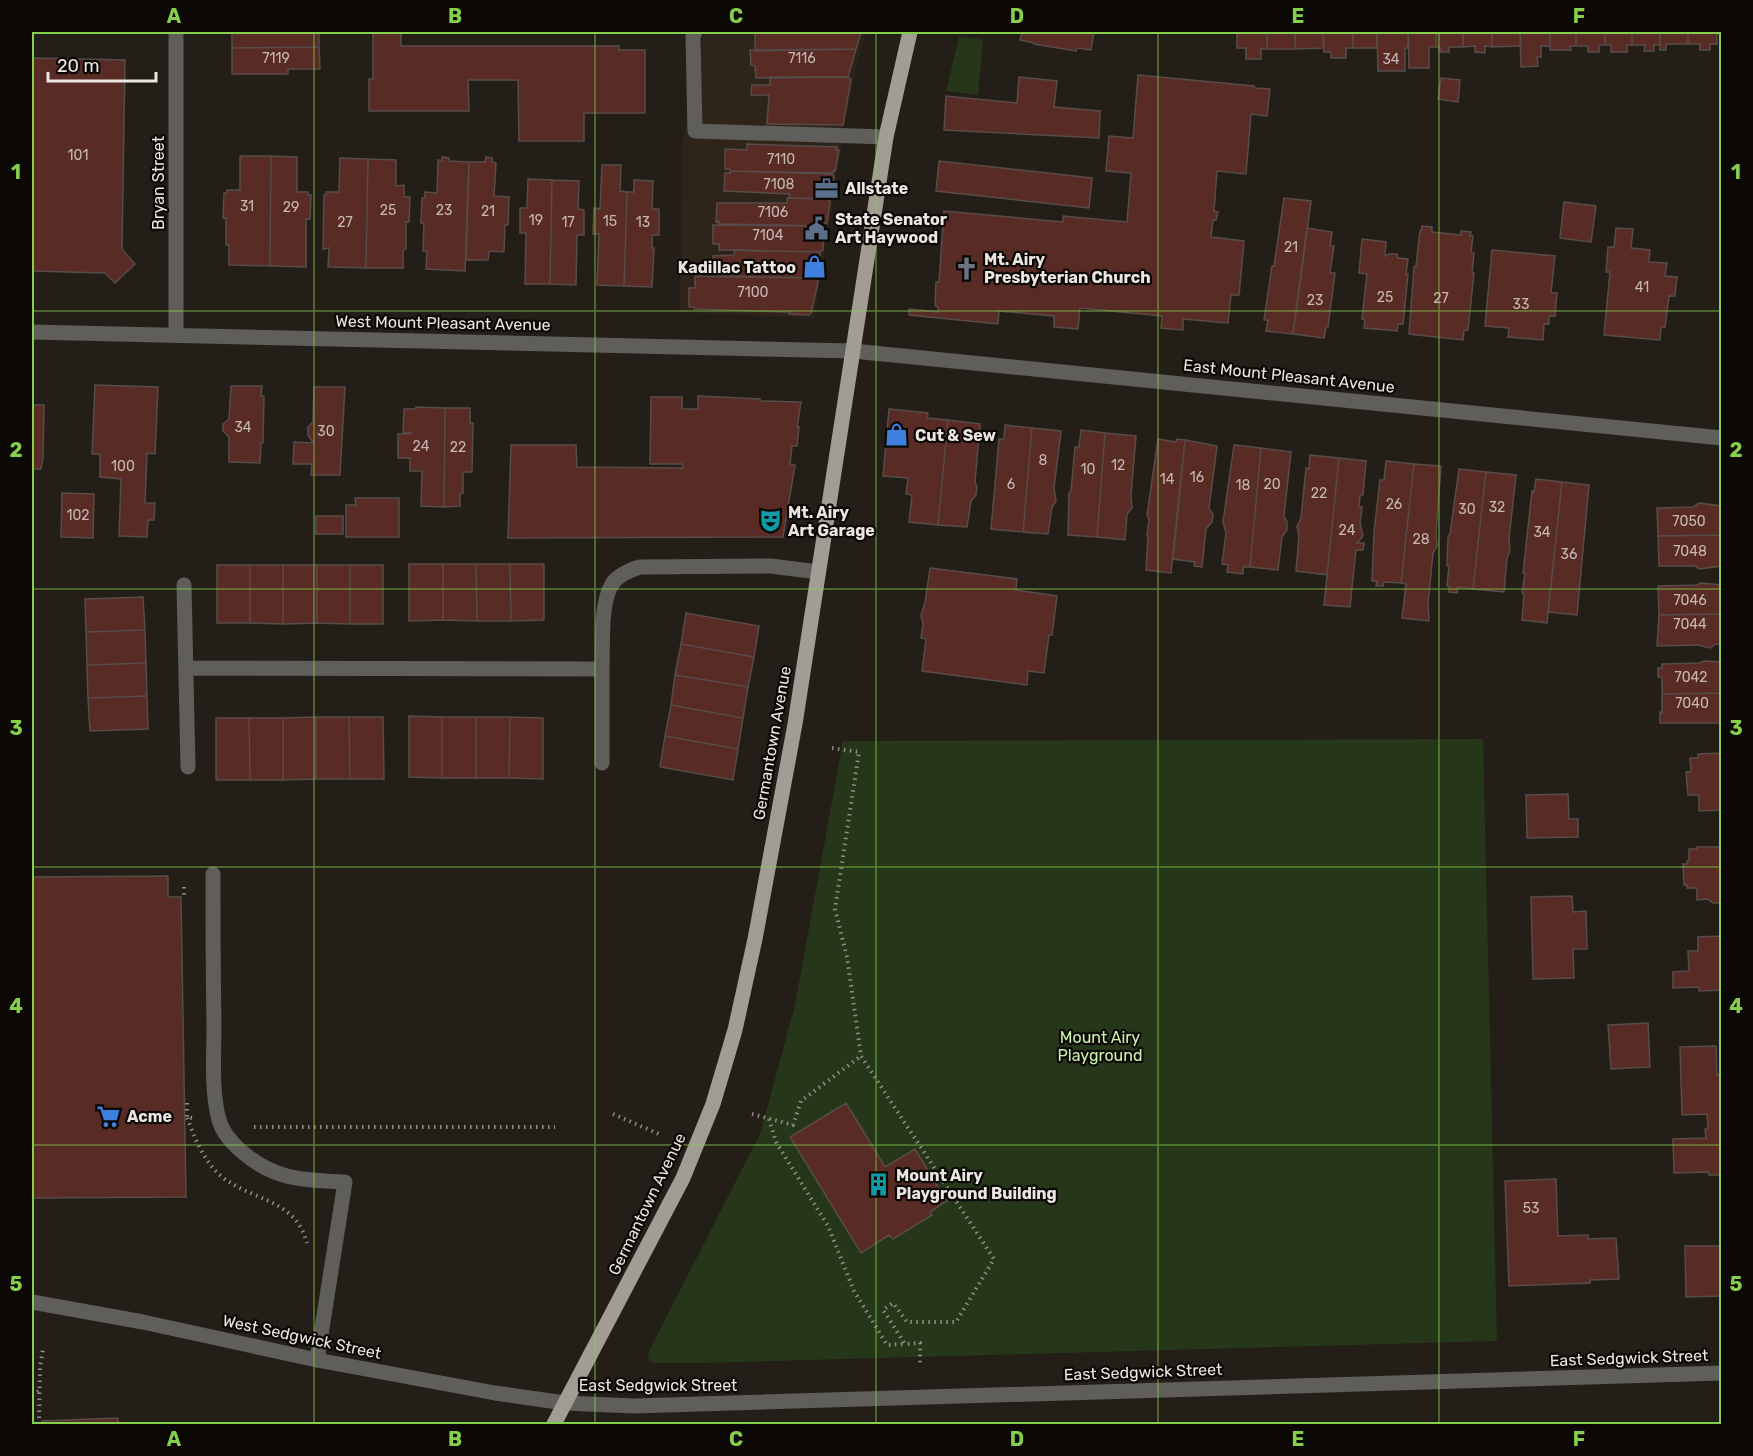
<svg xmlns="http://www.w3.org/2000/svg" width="1753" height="1456" font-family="Rubik,sans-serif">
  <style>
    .built { fill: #2f2419 }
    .green { fill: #263619 }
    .building { fill: #592b25; stroke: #574c4a; stroke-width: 1.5 }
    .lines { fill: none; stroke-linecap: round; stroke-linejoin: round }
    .path { stroke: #918c87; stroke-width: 4; stroke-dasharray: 1.5 4.5; stroke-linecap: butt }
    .lane { stroke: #5f5e5a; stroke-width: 15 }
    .street { stroke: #5f5e5a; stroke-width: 15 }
    .primary { stroke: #a19d95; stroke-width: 15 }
    .grid { fill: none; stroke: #85cf4d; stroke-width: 1.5; stroke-opacity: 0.55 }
    .labels { text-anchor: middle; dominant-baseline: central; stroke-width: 4.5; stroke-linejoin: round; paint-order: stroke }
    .number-label { font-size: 14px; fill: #c6b7b3 }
    .street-label { font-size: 16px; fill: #ebe6e2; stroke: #0b0806 }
    .poi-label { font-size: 16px; font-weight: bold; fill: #ebe6e2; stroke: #0b0806; text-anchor: start }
    .park-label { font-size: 16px; fill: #cbf2ad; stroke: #0b0806 }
    .neatline { fill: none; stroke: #85cf4d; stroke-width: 2 }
    .grid-label { font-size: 20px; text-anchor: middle; font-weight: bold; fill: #85cf4d }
  </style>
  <rect width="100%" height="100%" fill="#241e18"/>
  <path class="built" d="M704,32H866L856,69L844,129L814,318L680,312L682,145Z"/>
  <path class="green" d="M959,37L983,39L978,95L946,91Z
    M1483,739L1497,1341L701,1363H655L649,1361L648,1353L760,1134L795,1005L843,741Z"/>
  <path class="building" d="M232,32H319V47L232,48Z
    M373,32H401V46H619V50H645V113H584V141H519L518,80H468L469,111H369V79H373Z
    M755,32H861L856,49L755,51Z
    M1022,32H1094L1091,50L1077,48L1076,51L1034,44V43L1020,40Z
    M1237,32H1267V49H1261V59H1246V48H1237Z
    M1267,32H1295V49H1267Z
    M1295,32H1323L1324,48L1295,49Z
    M1323,32H1353V48H1346V58H1331V52H1324Z
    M1353,32H1377V48H1353Z
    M1377,32H1408V48H1405V71H1378Z
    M1408,32H1436V47H1429V68H1409Z
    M1436,32H1463V47H1449V52H1440V47H1436Z
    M1463,32H1492V47L1485,46V53L1475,52V46L1463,47Z
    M1492,32H1520L1521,46L1492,47Z
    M1520,32H1550V46H1541V57H1537L1538,66L1521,67Z
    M1550,32H1576V46H1570L1571,50H1550Z
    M1576,32H1605V45H1599V52H1588V46H1576Z
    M1605,32H1632V45H1627V52H1611V45H1605Z
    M1632,32H1660V45H1654V51H1644L1645,45H1632Z
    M1660,32H1688V44H1666V50H1660Z
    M1688,32H1717V44H1710V50H1700V44H1688Z
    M319,47L320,69H288V74H232V48Z
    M856,49L848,77L756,78L755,66L751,65L750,50Z
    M32,58L125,60L122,249L135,264L115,283L105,273L32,271Z
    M1138,75L1254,86L1255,88L1270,89L1267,116L1251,114L1246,174L1217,171L1214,211L1218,212L1216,220H1213L1211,237L1244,241L1239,295H1231L1228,323L1183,319V330L1161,328L1162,316L1080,308L1078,329L1054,327V316L999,311L998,324L909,315V309L938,312V307L935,306L936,282H939L944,211L1063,222V216L1127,222L1131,173L1106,171L1109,136L1133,138Z
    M770,77H848L851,79L843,125L767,124L769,95H751L752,85H770Z
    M1019,77L1057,81L1054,107L1100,111L1099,138L944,130L946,96L1017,103Z
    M1441,78L1460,80L1458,102L1438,99Z
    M747,144L837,147L836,150H839L835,171H833V174L730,171V169H725V149L747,150Z
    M240,156H271L270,266L229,265V245H226V218H223L224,193H227V190H240Z
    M271,156L297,157V192H308V195H311L310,219H306V267L270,266Z
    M442,157L449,158V161L469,162L465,271L426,269L427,251H423L424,223H421L422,198H425V192L437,193L438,160L442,161Z
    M486,157L492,158V162L496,163L494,196L509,197L508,225H505L504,252L489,251L488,260H466L469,162H485Z
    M340,158L368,159L366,268L328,267L329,248L323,249L324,195H326V192H339Z
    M368,159L396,160V186L404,185V197H410L409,222H406V249L403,250V268H366Z
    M939,161L1092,178L1089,208L936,191Z
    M602,165H621L620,191L627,192L624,286L597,285L599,234H593L594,208L600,209Z
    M730,171L832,173V176H834L831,197H828V199L789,198L790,194L724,191L725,173H730Z
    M528,179L552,180L550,284H525L526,233H520V208H527Z
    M552,180L579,181L578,209L584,210V235H577L576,285L550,284Z
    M634,180L653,181L652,209H659V235H652V248H654L652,287L624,286L627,192H634Z
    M787,198L828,199L830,202L827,223H825L824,226L719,224V221L716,222L717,203H787Z
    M1284,198L1311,201L1293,334L1266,331L1268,320H1264L1272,266H1274Z
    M1564,202L1596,206L1591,242L1560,238Z
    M713,225L824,226L823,250L820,252L719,250V244H713Z
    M1422,226L1432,227V232L1461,235V231L1471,232L1470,236H1473L1471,252L1474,253L1472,273H1474L1468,330H1464L1463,340L1409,334L1414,267L1416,266L1420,231H1421Z
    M1307,228L1332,232L1330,246H1334L1330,273H1335L1328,327H1326L1324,338L1293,334Z
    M1616,228L1633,229L1631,248L1650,250L1649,262L1667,263L1665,276L1677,277L1675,296H1669L1665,327H1661L1660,340L1604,335L1610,272H1606L1608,247H1614Z
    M1362,239L1386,242L1385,256L1389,254H1397L1398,258L1408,259L1406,274H1408L1403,324H1398L1397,331L1364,328L1365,320L1362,319L1367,274L1359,273Z
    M735,250L820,252L819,276H816V278L718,276V274H713V256L734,255Z
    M1492,250L1555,256L1551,293H1557L1555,316H1549V324H1544L1543,340L1508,337L1509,328L1485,326Z
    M695,276L816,278L818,282L811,313L809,315L789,314V312L694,309V307H689V288H695Z
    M95,385L158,387L155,454L147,453L145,503H155L154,520H148L147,537L119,536L121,479L100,477V454H92Z
    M231,386H262L261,396H264L263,443H261L260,463L229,462V437L223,431V424L229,419Z
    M314,387H345L340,475H311L312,464H293L294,442L313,443L308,435V427L313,422Z
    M698,396L760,399V401L801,402L797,427H799L797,446H792L790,464L795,465L783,537L508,538L511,445H576L577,467L683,468L682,464H650L651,397H682V409H698Z
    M32,405H44L43,458L41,469H33V495Z
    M416,407L445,408L444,507L421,506L422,471H410V458H398V434H410L411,433H403L404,409H416Z
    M445,408H470V423H473L472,472H463V493L460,494V506L444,507Z
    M889,409L928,413L927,418L948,420L938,525L909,522L912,495L906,494L908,478L883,476Z
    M948,420L980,424L975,482L977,487L976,495L971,501L967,527L938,525Z
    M1005,425L1032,428L1023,532L991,529L999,439H1004Z
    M1032,428L1061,431L1054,488L1056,501L1052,507L1048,534L1023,532Z
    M1081,430L1105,433L1097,537L1068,535L1069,493L1071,491L1075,447H1079Z
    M1105,433L1136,436L1131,495L1132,508L1127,514L1125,540L1097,537Z
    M1158,439L1176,442L1177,439L1185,440L1171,573L1146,570L1148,536H1147L1149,520L1147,515Z
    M1185,440L1217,446L1209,508L1213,515L1212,522L1206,529L1202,567L1194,566L1195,562L1173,559Z
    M1234,445L1261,448L1250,567H1243V574L1227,572L1228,565L1222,564L1226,533L1223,522Z
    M1261,448L1291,452L1284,516L1287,522V530L1282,537L1278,570L1250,567Z
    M1310,455L1339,458L1327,575L1296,571L1299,536L1297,526L1301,518L1306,468L1309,469Z
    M1339,458L1366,461L1363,495H1360L1359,507H1362L1360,523L1363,536L1357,543H1364L1363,550H1356L1350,607L1324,605Z
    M1386,461L1414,464L1401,583L1384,582L1383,586H1376L1377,581H1372L1374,532L1380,480H1384Z
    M1414,464L1441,466L1436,533L1437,546L1433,553L1428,604L1429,621L1402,618L1406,584L1401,583Z
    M1459,469L1486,472L1473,589L1458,587L1457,593L1449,592V586H1447L1449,566H1447L1448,537L1450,534Z
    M1486,472L1516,475L1509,539L1510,551L1507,558L1504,592L1473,589Z
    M1536,479L1562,482L1547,623L1522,620L1524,594L1522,593L1525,573H1523L1532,491L1534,492Z
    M1562,482L1589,485L1577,615L1548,612Z
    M62,493L94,494L93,538L61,537Z
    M355,498H399V537H346V505H356Z
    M1699,503L1722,506V535L1658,536L1657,508L1693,507Z
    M316,516H343V534H316Z
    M1722,535V566L1699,569L1695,566H1659L1658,536Z
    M409,564H443V620L409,621Z
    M443,564H476L477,621L443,620Z
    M476,564H510L511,621H477Z
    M510,564H544V620L511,621Z
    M217,565H250V623H217Z
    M250,565H283V624L250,623Z
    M283,565H317V623L283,624Z
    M317,565H350V624L317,623Z
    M350,565H383V624H350Z
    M930,568L1017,579L1016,590L1057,596L1052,635H1049L1044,673L1028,671L1027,685L922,671L926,639L921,638L923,624L921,615L925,603Z
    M1701,583L1722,585V614L1659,615L1658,586L1697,585Z
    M143,597L145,630L86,632L85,599Z
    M686,613L759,626L754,657L681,644Z
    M1722,614V644H1716L1710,648L1698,645L1657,646L1659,615Z
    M145,630L146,663L87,665L86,632Z
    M681,644L754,657L748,687L675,675Z
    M1704,661L1722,662V693L1662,694V678L1658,677V668H1662V664L1699,663Z
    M146,663L147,696L88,698L87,665Z
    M675,675L748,687L743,718L671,705Z
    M1722,693V723H1660V712L1662,713V694Z
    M147,696L148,729L90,731L88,698Z
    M671,705L743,718L738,749L665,736Z
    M409,716L442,717V778L409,777Z
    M316,717H349L350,779H316Z
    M316,717V779L283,780V718Z
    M349,717H383L384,779H350Z
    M442,717H476V778H442Z
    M476,717H510L509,778H476Z
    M510,717L543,718V779L509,778Z
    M216,718H249L250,780H216Z
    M249,718H283V780H250Z
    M665,736L738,749L733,780L660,767Z
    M1722,753V810L1699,811V795H1688L1686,772H1691L1690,758H1698V754Z
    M1568,794L1569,819H1578V837L1527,838L1526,795Z
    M1697,847H1722V903H1713L1707,899L1697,900V888H1687V885H1684L1683,864H1687V861H1689V849H1697Z
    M168,876V897H181L186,1197L32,1198V877Z
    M1572,896L1573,912L1586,911L1587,949H1573L1574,978L1533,979L1531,897Z
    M1722,936V990L1699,991V987L1673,988V972L1689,971L1688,951H1698V937Z
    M1648,1023L1650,1067L1611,1069L1608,1025Z
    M1716,1046L1717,1075L1722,1074V1175H1709L1708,1172L1674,1173L1673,1139L1706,1138L1705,1129L1708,1128L1707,1114L1682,1115L1680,1047Z
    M846,1103L885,1167L915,1149L947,1201L930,1212L932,1215L893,1239L889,1235L861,1253L790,1137Z
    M1556,1179L1558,1236L1588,1235V1239L1616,1238L1619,1279L1590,1280V1283L1509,1286L1505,1181Z
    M1685,1246H1722V1296L1686,1297Z
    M118,1418V1424H43L42,1421Z"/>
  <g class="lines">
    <path class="path" d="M832,748L859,752L835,909L847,957L861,1056L994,1259L956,1322H907L893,1303L883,1310L905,1344L920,1343V1364
      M184,887V898
      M187,1103V1117
      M613,1114L659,1134
      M752,1114L793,1125L801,1101L861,1056
      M192,1118L187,1117C195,1140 206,1166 226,1180C257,1201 296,1201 307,1243
      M769,1119L776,1142L828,1226L854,1291L887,1345L905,1344
      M254,1127H555
      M32,1395L39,1391
      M39,1424L40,1367L43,1349"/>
    <path class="lane" d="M695,32L693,37L695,131L886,137
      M184,585L188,767
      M186,668L602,669C603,645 600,604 612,584C618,575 630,570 640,567L771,566L818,572
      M602,763V669
      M213,874C213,924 213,974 214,1024C214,1055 211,1090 219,1120C222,1131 231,1142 240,1150C273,1180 303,1180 345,1182L317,1360"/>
    <path class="street" d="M32,332L853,351L1722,438
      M176,335V32
      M32,1302L143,1322L317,1360L495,1393L565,1403L634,1406L1722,1373"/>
    <path class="primary" d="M554,1424L683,1178L713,1104L735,1030L755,939L795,724L886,137L910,32"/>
  </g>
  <path class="grid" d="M314,32V1424M595,32V1424M876,32V1424M1158,32V1424M1439,32V1424M32,311H1722M32,589H1722M32,867H1722M32,1145H1722"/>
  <defs>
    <symbol id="office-bare" viewBox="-9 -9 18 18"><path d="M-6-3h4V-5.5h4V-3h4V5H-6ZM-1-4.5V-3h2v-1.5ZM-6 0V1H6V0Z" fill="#5c6f8a" stroke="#0b0806" stroke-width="2.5" paint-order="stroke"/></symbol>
    <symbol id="civic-bare" viewBox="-9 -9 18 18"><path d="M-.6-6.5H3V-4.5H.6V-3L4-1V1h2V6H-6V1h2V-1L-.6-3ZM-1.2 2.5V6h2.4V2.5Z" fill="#5c6f8a" stroke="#0b0806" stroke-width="2.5" paint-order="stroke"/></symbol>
    <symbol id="shop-bare" viewBox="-9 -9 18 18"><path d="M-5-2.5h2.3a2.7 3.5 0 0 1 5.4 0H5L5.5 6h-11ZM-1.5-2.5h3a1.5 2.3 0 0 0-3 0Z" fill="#3f7fe0" stroke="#0b0806" stroke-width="2.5" paint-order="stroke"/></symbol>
    <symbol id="church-bare" viewBox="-9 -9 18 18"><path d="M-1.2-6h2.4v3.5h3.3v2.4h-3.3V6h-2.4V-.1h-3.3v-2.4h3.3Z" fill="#6b7280" stroke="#0b0806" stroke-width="2.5" paint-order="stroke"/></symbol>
    <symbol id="theatre-bare" viewBox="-9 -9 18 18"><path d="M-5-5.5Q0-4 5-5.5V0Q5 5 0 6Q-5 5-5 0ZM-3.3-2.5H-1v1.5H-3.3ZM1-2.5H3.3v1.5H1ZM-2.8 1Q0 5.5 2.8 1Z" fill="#0f9aa8" stroke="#0b0806" stroke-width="2.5" paint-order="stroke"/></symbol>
    <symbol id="supermarket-bare" viewBox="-9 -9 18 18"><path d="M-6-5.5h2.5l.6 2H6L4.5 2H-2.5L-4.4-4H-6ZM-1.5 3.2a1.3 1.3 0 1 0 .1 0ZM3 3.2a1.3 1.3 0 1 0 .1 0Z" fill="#3f7fe0" stroke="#0b0806" stroke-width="2.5" paint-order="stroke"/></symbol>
    <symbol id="building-bare" viewBox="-9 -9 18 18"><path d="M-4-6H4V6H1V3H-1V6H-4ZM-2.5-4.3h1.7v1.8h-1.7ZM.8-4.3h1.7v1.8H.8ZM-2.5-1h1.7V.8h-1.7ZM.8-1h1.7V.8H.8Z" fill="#0f9aa8" stroke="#0b0806" stroke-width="2.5" paint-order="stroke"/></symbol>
  </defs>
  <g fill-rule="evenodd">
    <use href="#office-bare" x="810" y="172" width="33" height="33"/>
    <use href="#civic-bare" x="800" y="212" width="33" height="33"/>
    <use href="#shop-bare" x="798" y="250" width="33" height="33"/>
    <use href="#church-bare" x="950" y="252" width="33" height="33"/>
    <use href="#shop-bare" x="880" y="418" width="33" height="33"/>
    <use href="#theatre-bare" x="754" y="504" width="33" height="33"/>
    <use href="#supermarket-bare" x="92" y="1100" width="33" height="33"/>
    <use href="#building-bare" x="862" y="1168" width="33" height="33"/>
  </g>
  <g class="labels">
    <g class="number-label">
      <text x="276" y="58">7119</text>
      <text x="802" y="58">7116</text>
      <text x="1391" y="59">34</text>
      <text x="78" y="155">101</text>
      <text x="781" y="159">7110</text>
      <text x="779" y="184">7108</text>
      <text x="247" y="206">31</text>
      <text x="291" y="207">29</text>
      <text x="388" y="210">25</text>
      <text x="444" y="210">23</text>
      <text x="488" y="211">21</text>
      <text x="773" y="212">7106</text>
      <text x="536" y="220">19</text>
      <text x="610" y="221">15</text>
      <text x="345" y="222">27</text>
      <text x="568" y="222">17</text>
      <text x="643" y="222">13</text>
      <text x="768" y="235">7104</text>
      <text x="1291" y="247">21</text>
      <text x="1642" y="287">41</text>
      <text x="753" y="292">7100</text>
      <text x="1385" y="297">25</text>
      <text x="1441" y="298">27</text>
      <text x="1315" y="300">23</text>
      <text x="1521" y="304">33</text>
      <text x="243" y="427">34</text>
      <text x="326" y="431">30</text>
      <text x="421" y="446">24</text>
      <text x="458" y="447">22</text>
      <text x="1043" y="460">8</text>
      <text x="1118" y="465">12</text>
      <text x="123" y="466">100</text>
      <text x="1088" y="469">10</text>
      <text x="1197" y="477">16</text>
      <text x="1167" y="479">14</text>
      <text x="1011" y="484">6</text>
      <text x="1272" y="484">20</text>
      <text x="1243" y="485">18</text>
      <text x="1319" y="493">22</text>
      <text x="1394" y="504">26</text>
      <text x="1497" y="507">32</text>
      <text x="1467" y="509">30</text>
      <text x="78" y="515">102</text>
      <text x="1689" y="521">7050</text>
      <text x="1347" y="530">24</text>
      <text x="1542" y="532">34</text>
      <text x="1421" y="539">28</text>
      <text x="1690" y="551">7048</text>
      <text x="1569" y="554">36</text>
      <text x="1690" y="600">7046</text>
      <text x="1690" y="624">7044</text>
      <text x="1691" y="677">7042</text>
      <text x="1692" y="703">7040</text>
      <text x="1531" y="1208">53</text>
    </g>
    <g class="street-label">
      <text transform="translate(158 183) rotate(-90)">Bryan Street</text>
      <text transform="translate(443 323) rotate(1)">West Mount Pleasant Avenue</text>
      <text transform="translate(1289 376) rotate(6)">East Mount Pleasant Avenue</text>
      <text transform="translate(772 743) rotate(-80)">Germantown Avenue</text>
      <text transform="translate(647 1204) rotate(-64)">Germantown Avenue</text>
      <text transform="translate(302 1337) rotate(12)">West Sedgwick Street</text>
      <text transform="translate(1629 1358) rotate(-2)">East Sedgwick Street</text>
      <text transform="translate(1143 1372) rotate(-2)">East Sedgwick Street</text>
      <text x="658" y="1385">East Sedgwick Street</text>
    </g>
    <g class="poi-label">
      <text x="845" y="188">Allstate</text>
      <text x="835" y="219">State Senator<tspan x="835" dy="18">Art Haywood</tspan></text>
      <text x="984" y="259">Mt. Airy<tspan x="984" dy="18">Presbyterian Church</tspan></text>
      <text x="796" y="267" text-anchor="end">Kadillac Tattoo</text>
      <text x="915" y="435">Cut &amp; Sew</text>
      <text x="788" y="512">Mt. Airy<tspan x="788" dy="18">Art Garage</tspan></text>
      <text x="127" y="1116">Acme</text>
      <text x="896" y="1175">Mount Airy<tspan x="896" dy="18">Playground Building</tspan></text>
    </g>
    <g class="park-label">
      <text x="1100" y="1037">Mount Airy<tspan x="1100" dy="18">Playground</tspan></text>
    </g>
  </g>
  <rect width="1753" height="1456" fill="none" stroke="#0b0806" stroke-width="66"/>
  <path d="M48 72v9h108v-9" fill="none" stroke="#ebe6e2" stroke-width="3"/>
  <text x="57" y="72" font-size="18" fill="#ebe6e2" stroke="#0b0806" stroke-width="4.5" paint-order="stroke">20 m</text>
  <rect x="33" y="33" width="1687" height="1390" class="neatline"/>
  <g class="grid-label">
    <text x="174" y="23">A</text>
    <text x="455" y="23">B</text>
    <text x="736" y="23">C</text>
    <text x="1017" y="23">D</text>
    <text x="1298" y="23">E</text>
    <text x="1579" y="23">F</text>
    <text x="16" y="179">1</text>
    <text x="1736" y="179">1</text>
    <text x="16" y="457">2</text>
    <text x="1736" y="457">2</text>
    <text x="16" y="735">3</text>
    <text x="1736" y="735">3</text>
    <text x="16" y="1013">4</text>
    <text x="1736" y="1013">4</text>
    <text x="16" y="1291">5</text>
    <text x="1736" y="1291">5</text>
    <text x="174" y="1446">A</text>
    <text x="455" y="1446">B</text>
    <text x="736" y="1446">C</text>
    <text x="1017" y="1446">D</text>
    <text x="1298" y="1446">E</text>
    <text x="1579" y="1446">F</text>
  </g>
</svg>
